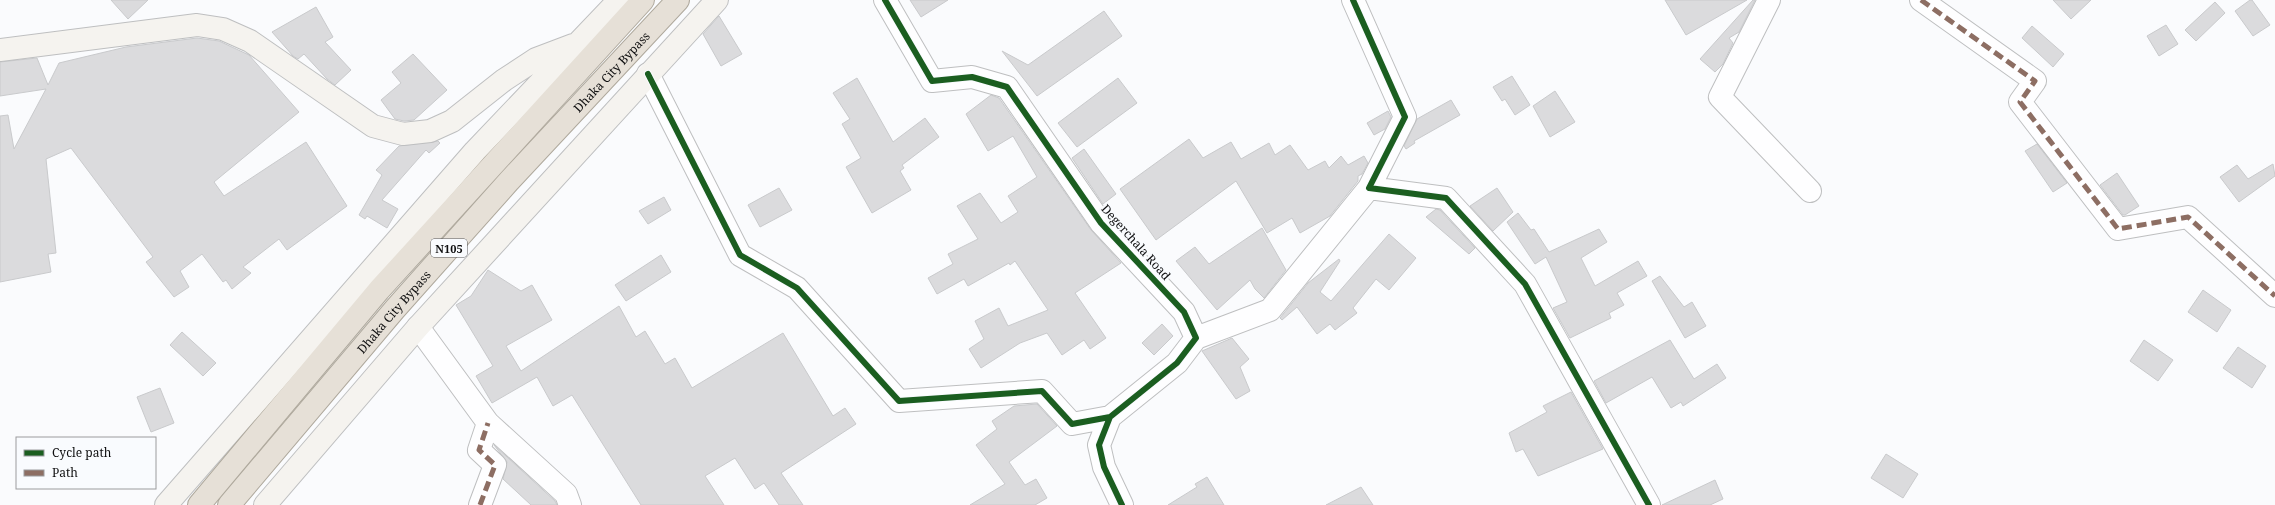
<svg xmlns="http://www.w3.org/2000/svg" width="2275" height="505" font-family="'Noto Serif',serif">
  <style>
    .building { fill: #dbdbdd; stroke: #c9cacc }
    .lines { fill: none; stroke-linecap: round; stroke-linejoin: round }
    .minor-casing { stroke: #bebfc0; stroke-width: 24 }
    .secondary-casing { stroke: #bebfc0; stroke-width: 24 }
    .trunk-casing { stroke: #aea89c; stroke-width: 24 }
    .minor { stroke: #fefeff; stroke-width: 22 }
    .secondary { stroke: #f5f3ef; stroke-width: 22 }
    .trunk { stroke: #e6e0d7; stroke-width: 22 }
    .quiet { stroke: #8d6e63; stroke-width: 5; stroke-dasharray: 10 5; stroke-linecap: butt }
    .cycleway-casing { stroke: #f9fbfe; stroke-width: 8 }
    .cycleway { stroke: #1b5e20; stroke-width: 6 }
    .labels { text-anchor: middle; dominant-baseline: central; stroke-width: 4; stroke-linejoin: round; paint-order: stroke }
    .shield { fill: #f9fbfe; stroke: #545557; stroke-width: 1 }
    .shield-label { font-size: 11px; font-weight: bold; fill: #0e0e0f }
    .street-label { font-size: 12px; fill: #0e0e0f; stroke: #f9fbfe }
  </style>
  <rect width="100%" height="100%" fill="#fafbfd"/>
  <path class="building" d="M111,0H148L128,19Z
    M910,0H948L921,17Z
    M1665,0H1747L1686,35Z
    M1753,0H1755L1739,32L1729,38L1733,43L1723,64L1715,72L1700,59Z
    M2053,0H2091L2071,19Z
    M2250,0H2252L2270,25L2253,36L2235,11Z
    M2215,2L2225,13L2196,41L2185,30Z
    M316,7L333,37L325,42L351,70L335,85L327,79L304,54L298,59L293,56L272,32Z
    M1104,11L1122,36L1037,96L1002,51L1028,65Z
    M719,16L742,54L721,66L703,34Z
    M2166,25L2178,44L2159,56L2147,36Z
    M2032,26L2064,54L2053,67L2022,38Z
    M197,38L219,41L249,55L299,112L214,182L224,196L306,142L347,206L287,250L279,239L243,267L251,273L232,289L226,280L223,282L202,254L180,271L189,287L174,297L146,262L153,257L71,148L46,159L56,253L48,254L51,272L0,282V116L8,115L14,149L46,89L0,96V62L37,58L48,85L59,63L126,47Z
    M413,54L447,90L414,120L404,121L395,119L381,100L401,83L392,72Z
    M1512,76L1530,105L1515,115L1505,99L1502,101L1493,87Z
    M857,78L893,142L925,118L939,137L902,165L904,168L900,171L911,190L872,213L846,167L861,158L842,124L850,119L833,93Z
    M1118,78L1137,103L1077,147L1058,123Z
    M1555,91L1575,122L1550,137L1533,106Z
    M991,95L999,98L1091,230L1121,263L1075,293L1106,338L1090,349L1084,340L1062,355L1047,333L1020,343L981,368L969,349L984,339L975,321L999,308L1008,326L1048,310L1015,261L1010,265L1009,263L968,286L964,279L937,294L928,278L953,264L948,254L978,239L957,206L980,193L1001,223L1018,212L1008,196L1037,177L1013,136L988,151L966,114Z
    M1451,100L1460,115L1414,141L1415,143L1406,149L1404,146L1417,119Z
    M1388,111L1391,117L1385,129L1374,135L1367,123Z
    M1189,139L1203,158L1231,142L1241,159L1269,143L1275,155L1290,145L1308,170L1325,161L1329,168L1341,156L1348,165L1364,156L1368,163L1362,174L1358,176V181L1330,216L1300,233L1292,218L1267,233L1236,181L1156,240L1120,189Z
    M438,141L440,143L429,153L426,150L382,200L398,209L387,228L367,216L365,219L359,215L382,175L376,170L399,146Z
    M2037,144L2067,183L2053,192L2025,151Z
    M1084,149L1116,194L1103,204L1072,158Z
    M2273,164L2275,176L2239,202L2220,177L2237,165L2248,179Z
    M2117,173L2139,206L2125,215H2123L2100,185Z
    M779,188L792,210L760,227L748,205Z
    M1497,188L1513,212L1493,231L1470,206Z
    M664,197L671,210L648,224L639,211Z
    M1436,209L1440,210L1475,248L1469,254L1426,217Z
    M1518,213L1531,230L1534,229L1549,252L1599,229L1607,242L1581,258L1595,286L1638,261L1647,276L1617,293L1624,305L1609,313L1611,318L1570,338L1553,308L1567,302L1546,257L1535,264L1507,222Z
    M1262,228L1286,270L1264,298L1255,289L1250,280L1217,310L1176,261L1195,247L1209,264Z
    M1389,234L1416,258L1389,290L1376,279L1353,308L1357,313L1335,330L1330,324L1317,334L1297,307L1282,320L1280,318L1308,283L1339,259L1340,261L1320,292L1331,301Z
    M661,255L671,272L626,301L615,285Z
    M488,270L521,291L532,285L552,320L506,346L521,371L619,306L636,337L645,331L665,364L675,358L692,388L783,333L833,416L845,408L856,424L781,473L803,505H779L764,483L755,489L735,458L705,476L724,505H641L572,395L553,406L537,377L492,403L476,376L493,366L456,305L471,296Z
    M1660,276L1684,307L1692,302L1706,326L1685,338L1652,281Z
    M2203,290L2231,310L2217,332L2188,312Z
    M1162,324L1173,336L1154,355L1142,343Z
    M182,332L216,363L203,376L170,345Z
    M1232,338L1249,359L1240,367L1250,391L1236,399L1202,351Z
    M1670,340L1694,379L1717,364L1726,378L1683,406L1681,402L1671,408L1652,377L1606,403L1594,381Z
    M2144,340L2173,360L2158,381L2130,361Z
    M2238,347L2266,366L2252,388L2223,368Z
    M160,388L174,423L151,432L137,397Z
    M1571,392L1603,449L1538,476L1523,449L1516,452L1509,433L1547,412L1543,406Z
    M1037,404L1057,426L1009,462L1025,485L1036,479L1047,498L1035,505H970L1005,484L976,445L997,429L992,421L1014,406Z
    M494,445L555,501L557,505H531L503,479L507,462Z
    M1886,454L1918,474L1903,498L1871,478Z
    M1207,477L1224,505H1168L1197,487L1195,484Z
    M1715,480L1723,499L1710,505H1662Z
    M1361,487L1373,505H1326Z"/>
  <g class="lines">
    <defs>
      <path id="minor" d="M885,0L932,81L972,77L1007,87L1101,223L1184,312L1196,338L1177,363L1110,417L1099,445L1104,467L1122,505
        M1353,0L1405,117L1369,188L1446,198L1525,284L1649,505
        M1769,0L1720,97L1810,191
        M1921,0L2035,81L2020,102L2118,229L2188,217L2275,296
        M648,74L740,255L797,288L899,401L1042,391L1072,424L1110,417
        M418,327L488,423L566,494L570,505
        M1196,338L1270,310L1369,188
        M480,505L495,465L479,450L488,423"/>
      <path id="secondary" d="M0,50L197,25L223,29L250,41L373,126L403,134L430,131L452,121L504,80L536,59L573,45
        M166,505L475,151L619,0
        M265,505L418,327L717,0"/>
      <g id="trunk">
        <path d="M199,505L379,290L643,0"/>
        <path id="s1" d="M229,505L395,309L509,181L678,0"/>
      </g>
    </defs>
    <use href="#minor" class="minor-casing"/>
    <use href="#secondary" class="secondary-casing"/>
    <use href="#trunk" class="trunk-casing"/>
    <use href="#minor" class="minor"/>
    <use href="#secondary" class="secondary"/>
    <use href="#trunk" class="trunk"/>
    <path class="quiet" d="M1921,0L2035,81L2020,102L2118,229L2188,217L2275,296
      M480,505L495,465L479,450L488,423"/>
    <defs>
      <path id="cycleway" d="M885,0L932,81L972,77L1007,87L1101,223L1184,312L1196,338L1177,363L1110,417L1099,445L1104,467L1122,505
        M1353,0L1405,117L1369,188L1446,198L1525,284L1649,505
        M648,74L740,255L797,288L899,401L1042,391L1072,424L1110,417"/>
    </defs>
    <use href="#cycleway" class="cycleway-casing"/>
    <use href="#cycleway" class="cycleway"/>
  </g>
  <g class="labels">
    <rect class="shield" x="431" y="239" width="36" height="18" rx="3"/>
    <g class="shield-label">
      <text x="449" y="248">N105</text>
    </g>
    <g class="street-label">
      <text stroke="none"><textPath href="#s1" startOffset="578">Dhaka City Bypass</textPath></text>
      <text transform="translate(1136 242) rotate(48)">Degerchala Road</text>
      <text stroke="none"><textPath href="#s1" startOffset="254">Dhaka City Bypass</textPath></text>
    </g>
  </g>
  <rect x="16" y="437" width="140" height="52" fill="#f9fbfe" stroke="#9b9c9e"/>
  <rect x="24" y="450" width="20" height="6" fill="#1b5e20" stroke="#9b9c9e"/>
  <text x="52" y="457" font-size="12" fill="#0e0e0f">Cycle path</text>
  <rect x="24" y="470" width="20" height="6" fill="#8d6e63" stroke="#9b9c9e"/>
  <text x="52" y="477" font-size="12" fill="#0e0e0f">Path</text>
</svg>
